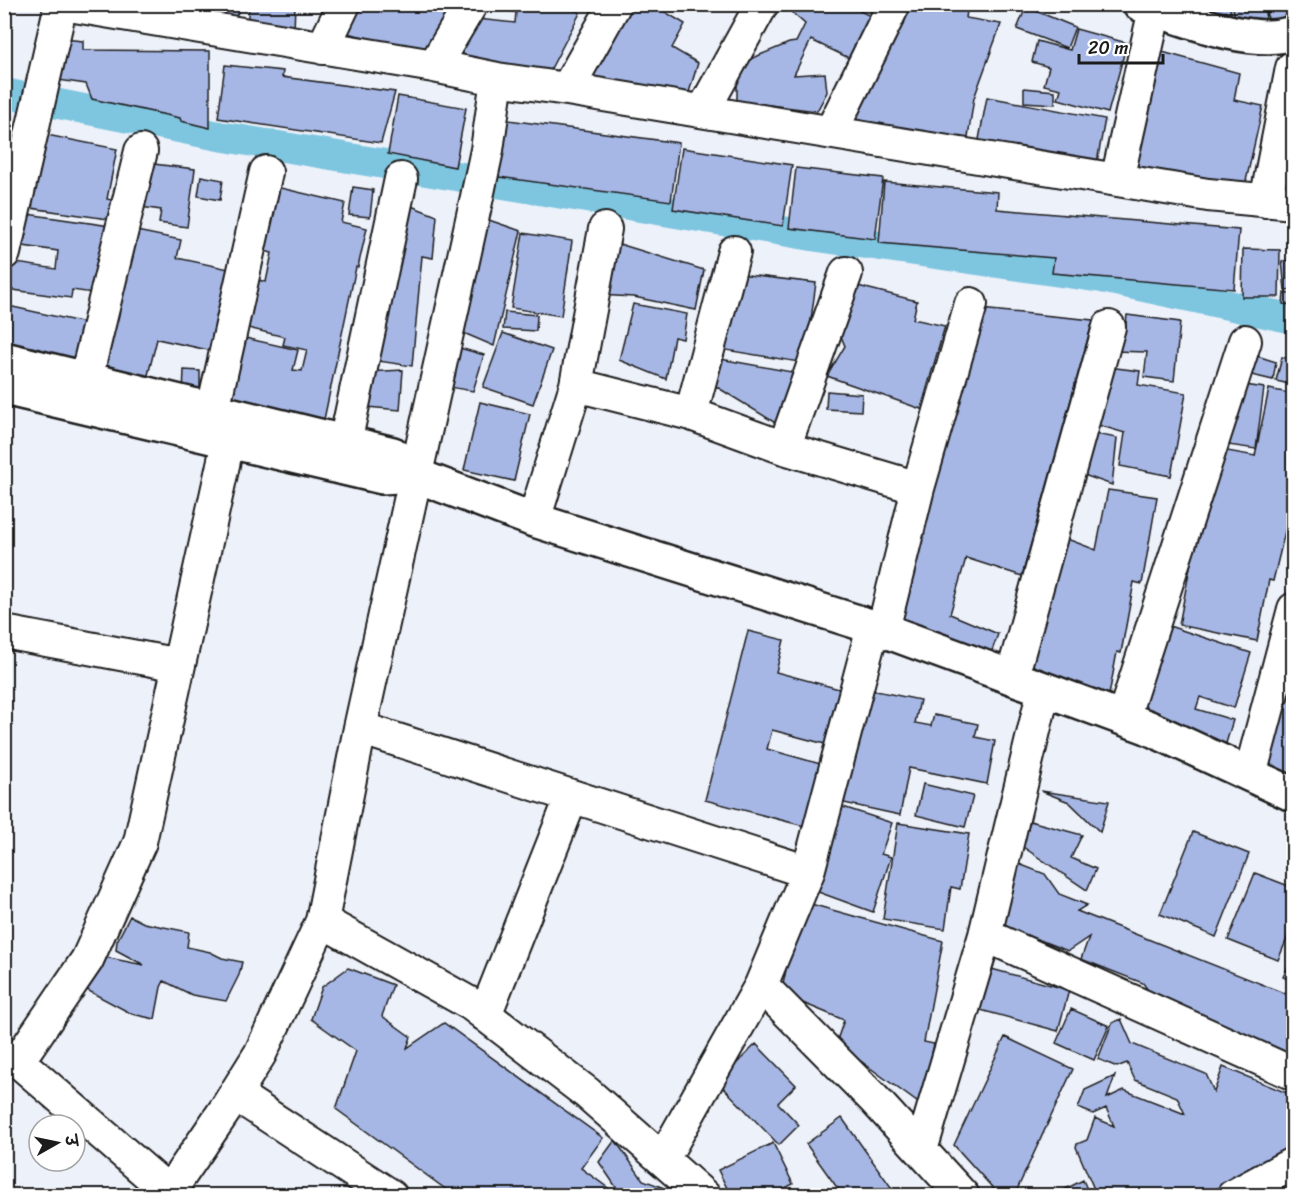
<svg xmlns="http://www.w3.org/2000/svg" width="1298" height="1200" font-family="Sriracha,'Playpen Sans Deva',sans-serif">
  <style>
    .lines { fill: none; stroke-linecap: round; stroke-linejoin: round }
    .canal { stroke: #7ec5df; stroke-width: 30 }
    .building { fill: #a6b7e6; stroke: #1c1c1c; stroke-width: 1.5 }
    .minor-casing { stroke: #1c1c1c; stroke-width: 36 }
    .tertiary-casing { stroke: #1c1c1c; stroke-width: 38 }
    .minor { stroke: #fff; stroke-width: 32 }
    .tertiary { stroke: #fff; stroke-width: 33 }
  </style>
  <rect width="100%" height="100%" fill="#edf1fa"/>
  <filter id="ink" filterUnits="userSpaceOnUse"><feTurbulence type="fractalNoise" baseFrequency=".0167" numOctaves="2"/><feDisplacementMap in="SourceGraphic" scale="12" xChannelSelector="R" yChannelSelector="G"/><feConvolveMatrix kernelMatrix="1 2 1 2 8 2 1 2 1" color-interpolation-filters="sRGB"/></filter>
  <g filter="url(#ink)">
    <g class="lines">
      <path class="canal" d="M4,93L219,136L818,237L1102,278L1294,319"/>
    </g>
    <path class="building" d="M194,4H243L231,24L191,9Z
      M249,4H295L294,31L247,28Z
      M356,4H454L427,51L342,32Z
      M489,4H567L580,13L545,80L462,63L464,40L477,19L515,23L516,12L485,9Z
      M626,4H652L685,24L672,48L698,63L686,102L585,78Z
      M782,4H847L874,18L853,60L811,40L794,75L825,73L827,92L817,111L737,101V82L743,62L789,43L796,42L805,24Z
      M908,4H968L966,18L1001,24L974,98L966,150L843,125L891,22L904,25Z
      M1162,4H1229L1231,12L1165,9Z
      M1232,4H1280L1264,7L1267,25L1237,26Z
      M1291,4L1294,26L1273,31L1266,13Z
      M1026,7L1075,27L1067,48L1017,29Z
      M1076,29L1127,43L1108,113L1058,99L1061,89L1044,85L1049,67L1032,62L1037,41L1070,50Z
      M63,39L83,41V50L210,51V128L181,121L180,118L92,99L86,84L51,79Z
      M1155,50L1239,73L1234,100L1263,106L1244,190L1132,173Z
      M225,65L283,71L282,77L395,92L381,143L218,118Z
      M1024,88L1055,91V104L1024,102Z
      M398,96L466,108L455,167L388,154Z
      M987,97L1105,119L1095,173L977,150Z
      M493,118L679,143L671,201L485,175Z
      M1294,131V187L1291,186L1286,132Z
      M37,133L117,149L107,199L120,202L115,220L31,208L33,198L26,190Z
      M682,148L792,165L783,226L673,209Z
      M145,163L195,169L187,227L159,223L161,210L133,206Z
      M796,168L883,178L875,239L789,228Z
      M201,176L223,180L220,200L198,196Z
      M884,182L998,192L997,209L1239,230L1234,289L1052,273L1054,258L879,243Z
      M272,186L345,203L341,222L367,228L358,267H356L322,429L223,405L236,336L298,350L293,370L302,371L307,350L283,345L285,337L244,327L255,279L266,282L272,253L257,249Z
      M353,187L373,190L370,217L349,215Z
      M406,204L437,216L433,258L422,256L412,366L371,360Z
      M20,213L110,226L100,294L72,290L71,298L6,289L10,262L56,269L58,251L16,245Z
      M483,218L521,231L494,346L459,331Z
      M127,229L181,240L177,258L229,269L213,351L157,339L145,387L97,374Z
      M523,233L572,241L561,316L511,308Z
      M616,243L704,270L696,310L634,297L598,295Z
      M1243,249L1280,250L1279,297H1242Z
      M1294,260V289L1285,290L1282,261Z
      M739,274L816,283L805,363L720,349Z
      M854,285L917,301L913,319L945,326L921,409L827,376L845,346L840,334Z
      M1284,293L1294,294V305L1283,304Z
      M633,304L687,314L683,339L674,337L666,379L619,360Z
      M4,305L85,323L76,371L4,346Z
      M980,309L1093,320L1022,576L966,558L950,614L998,634L989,659L895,621Z
      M505,312L537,315L536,331L503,329Z
      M1127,315L1180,322L1174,381L1144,377L1147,352L1112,351L1114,333H1125Z
      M503,333L552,350L533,404L483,387Z
      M453,346L484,355L473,391L443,386Z
      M1248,353L1276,362L1273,380L1243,373Z
      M1282,357L1294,360V385L1276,381Z
      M715,358L797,373L782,427L712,384Z
      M1108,367L1140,371L1138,385L1186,393L1171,476L1120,466L1125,433L1088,422Z
      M184,370L200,371V394L183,393Z
      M403,370L400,410L367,407V372Z
      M1239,384L1264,388L1256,449L1221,444Z
      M1269,389L1294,394V515H1289L1273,581L1269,580L1257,641L1179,625L1194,546L1222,450L1255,456Z
      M827,391L862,394L861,411L826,409Z
      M480,402L530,414L514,481L464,470Z
      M1085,432L1117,438L1112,485L1081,474Z
      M1108,490L1157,497L1142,584L1134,582L1121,653L1117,652L1109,695L1021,669L1062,537L1096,550Z
      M1160,623L1251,653L1234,708L1200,697L1196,709L1233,720L1224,750L1129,714Z
      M748,631L784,640L776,672L843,690L829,745L772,730L767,749L824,765L808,827L705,800Z
      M1294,676V777L1264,769Z
      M857,687L920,700L915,723L931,726L934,715L978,724L975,737L995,741L987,784L909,768L900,815L844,803L864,705Z
      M923,784L973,796L965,827L916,815Z
      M1041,791L1109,801L1100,832L1069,802Z
      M834,804L892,823L881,854L891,857L873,912L810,889Z
      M1030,821L1082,835L1071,858L1096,869L1087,890L1023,847Z
      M898,823L969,834L960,889L951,887L945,929L883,919Z
      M1193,832L1249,854L1216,937L1160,914Z
      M1011,861L1045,874L1059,894L1087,905L1077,911L1294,997V1057L1157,1003L1143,983L1081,959L1089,937L1068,951L1008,928L993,907Z
      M1255,873L1294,888V922L1278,960L1228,940Z
      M800,901L943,941L924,1042L934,1044L921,1105L836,1043L844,1020L781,994Z
      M130,916L144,923L189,932L187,947L210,952L222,958L242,962L239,975L226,1001L192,995L164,981L161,987L155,1019L132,1014L85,989L99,956L144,965L116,950L117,941Z
      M1292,959L1294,960V982L1283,977Z
      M984,967L1069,990L1058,1031L973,1008Z
      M348,968L393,985L382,1016L411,1037L407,1048L444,1023L603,1138L581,1168L619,1196H455L336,1109L356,1051L311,1019L322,987Z
      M1071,1009L1109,1026L1094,1060L1056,1043Z
      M1121,1019L1132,1044L1206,1074L1214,1092L1223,1067L1287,1093L1294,1108V1153L1267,1167L1204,1196H1097L1076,1147L1077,1144L1087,1140L1095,1118L1114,1126L1106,1108L1093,1114L1078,1108L1085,1090L1115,1076L1107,1098L1124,1090L1185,1114L1177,1097L1135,1080L1127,1063L1117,1067L1098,1059L1112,1023Z
      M1005,1037L1073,1069L1014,1196H1000L954,1145Z
      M756,1044L796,1085L778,1103L799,1125L779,1145L718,1082Z
      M842,1118L891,1187L880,1196H843L806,1144Z
      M615,1140L643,1180L662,1187L668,1196H622L599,1162Z
      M773,1143L793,1184L770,1196H731L718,1170Z
      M1083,1180L1090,1196H1052Z"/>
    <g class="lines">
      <defs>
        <path id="minor" d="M63,4L434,66L497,79L567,89L1208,195L1294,203
          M323,48L344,4
          M434,66L471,4
          M497,79L487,150L477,197L360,728L322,921L471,1004L587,1093L704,1196
          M567,89L615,4
          M703,111L762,4
          M831,132L894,4
          M1117,180L1155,9
          M1266,201L1292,68
          M4,253L61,4
          M86,378L141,151
          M576,385L691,414L784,448L918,488
          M213,410L266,172
          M691,414L734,252
          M228,442L140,842L87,960L18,1061L169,1192L225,1110L260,1054L322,921
          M345,443L401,179
          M784,448L846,273
          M534,520L576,385L605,229
          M883,630L918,488L971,304
          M4,632L179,665
          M1012,677L1109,327
          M1044,689L985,935L1294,1074
          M1123,718L1245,341
          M360,728L808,872
          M1250,775L1294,609
          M761,985L873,1098L963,1196
          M485,1015L572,796
          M235,1094L391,1196
          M921,1150L985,935
          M663,1159L761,985L808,872L873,627
          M1233,1196L1294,1163"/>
        <path id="tertiary" d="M1140,4C1179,17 1256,49 1294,32
          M4,359L393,454L415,475L534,520L883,630L1147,727L1294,795
          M4,388L382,477L415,475"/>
      </defs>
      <use href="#minor" class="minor-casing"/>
      <use href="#tertiary" class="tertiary-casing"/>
      <use href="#minor" class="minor"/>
      <use href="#tertiary" class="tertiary"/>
    </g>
  </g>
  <rect width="1298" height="1200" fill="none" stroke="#fff" stroke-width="24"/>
  <rect x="12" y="12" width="1274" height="1176" fill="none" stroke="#1c1c1c" stroke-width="2" filter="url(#ink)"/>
  <g transform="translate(57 1143) rotate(81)"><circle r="28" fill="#ffffff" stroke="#a4a4a4" stroke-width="1.5"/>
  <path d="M0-4.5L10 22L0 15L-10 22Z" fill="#1c1c1c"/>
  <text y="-9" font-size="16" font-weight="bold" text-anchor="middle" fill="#1c1c1c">उ</text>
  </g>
  <path d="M1079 54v9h84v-9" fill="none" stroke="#1c1c1c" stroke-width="3"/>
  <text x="1088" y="54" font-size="18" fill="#1c1c1c" stroke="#ffffff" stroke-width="4.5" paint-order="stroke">20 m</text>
</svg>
